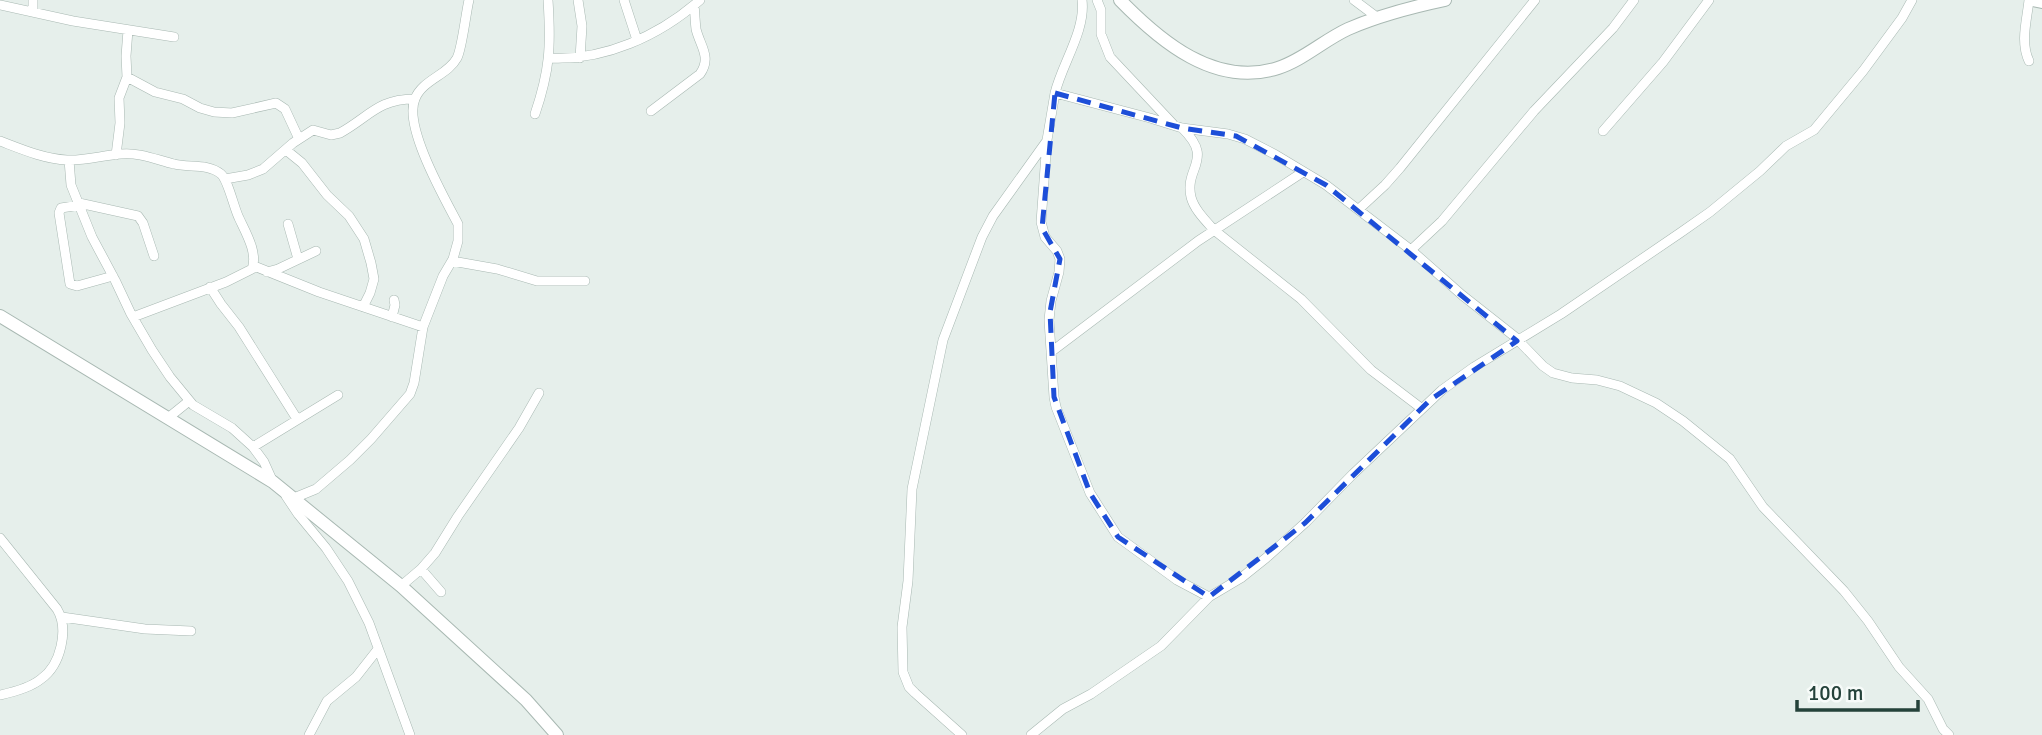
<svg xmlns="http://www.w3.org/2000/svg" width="2042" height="735" font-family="Signika,sans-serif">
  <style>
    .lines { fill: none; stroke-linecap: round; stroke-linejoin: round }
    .minor-casing { stroke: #a8b8b2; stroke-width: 10 }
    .tertiary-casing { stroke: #a8b8b2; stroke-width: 14 }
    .minor { stroke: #fff; stroke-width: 9 }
    .tertiary { stroke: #fff; stroke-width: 12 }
    .marked { fill: none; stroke: #1d4ed8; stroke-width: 5; stroke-dasharray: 14 9; stroke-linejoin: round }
  </style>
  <rect width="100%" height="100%" fill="#e6efeb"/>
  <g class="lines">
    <defs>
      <path id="minor" d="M33,0V12
        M578,0L582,26L580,58
        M624,0L637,40
        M1082,0C1086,30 1062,64 1055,93L1047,140L1041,222L1045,237L1057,251L1060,259L1059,272L1051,301L1049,320L1054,397L1056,407L1090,493L1118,537L1177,580L1209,597
        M1097,0L1101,10V34L1110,57L1173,124
        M1354,0L1378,18
        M0,5L73,21L174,37
        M549,58C604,61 659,36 700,0
        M2029,61C2020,42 2027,20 2029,0
        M127,77L155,92L183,99L200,108L214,112L232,113L276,103L285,109L299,139
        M1055,93L1150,118L1182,128L1228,134L1245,139L1276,155L1326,185L1411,250L1462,295L1514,336L1543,366L1553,373L1572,378L1597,380L1620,386L1656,403L1683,421L1730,459L1763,507L1844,591L1868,621L1899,667L1928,699L1943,729L1949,735
        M651,111L700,74C712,57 700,46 696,29C695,21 695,13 694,5
        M535,114C550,70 551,46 548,0
        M1182,128C1215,160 1184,167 1191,197C1194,209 1205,220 1214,230L1301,299L1371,370L1421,408
        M1603,131L1663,62L1709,0
        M0,141C21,149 44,159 67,160C85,161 104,155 121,154C139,152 157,160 174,164C189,168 208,163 221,174C228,180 234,208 239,218C246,233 258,253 252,269L226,282L133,317
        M286,150L302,163L327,195L349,216L364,239L371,263L374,279L370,293L363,307
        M116,155L120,123L119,98L127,77L126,56L128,30
        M69,160L71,185L92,237L115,280L131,314L152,350L170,377L193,405L232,428L253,447L264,462L273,482
        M225,179L248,175L263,169L293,143L313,130L331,135L340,133C369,117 378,99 414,99
        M79,203L138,216L143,223L154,256
        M80,205L61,208L59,213L70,284L77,286L113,276
        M1359,209L1385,185L1400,168L1535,0
        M288,224L298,259
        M1411,250L1442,221L1534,111L1613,28L1634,0
        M452,261L497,269L537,281H585
        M254,266L319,292L423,327
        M267,272L278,269L316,251
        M210,287L221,304L239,327L297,419
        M392,317L395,305L394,300
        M1051,352L1198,241L1303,172
        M168,418L189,401
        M253,447L338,395
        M286,496L298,514L326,548L348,581L369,623L410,735
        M294,498L316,489L350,460L371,439L410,394L414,383L423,327L443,276L453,259L458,241V224C445,199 403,126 415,99C422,80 448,75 457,58C462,49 466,12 469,0
        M0,538L57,609C69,629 61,665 41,679C30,688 14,692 0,695
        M421,569L441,592
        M401,586L421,569L435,553L458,516L519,428L539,393
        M62,617L145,629L191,631
        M309,735L327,701L356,677L378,649
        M962,735L915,693L909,687L903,672L902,627L908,581L912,489L943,340L982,237L993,216L1046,142
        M1031,735L1063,709L1091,694L1161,646L1209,597L1241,578L1266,558L1305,523L1353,474L1442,390L1474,367L1561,314L1680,233L1710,212L1760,171L1786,146L1814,130L1863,71L1902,18L1912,0"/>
      <path id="tertiary" d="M1120,0C1160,41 1215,88 1278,68C1303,60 1324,40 1348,29C1378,16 1412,7 1445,0
        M2033,0L2042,2
        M0,316L273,482L401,586L526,700L557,735"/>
    </defs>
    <use href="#minor" class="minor-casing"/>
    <use href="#tertiary" class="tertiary-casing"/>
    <use href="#minor" class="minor"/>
    <use href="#tertiary" class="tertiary"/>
  </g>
  <path class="marked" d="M1055,93L1182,128L1236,136L1326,185L1517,341L1430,400L1305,523L1209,597L1118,537L1090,493L1054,397L1050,312L1060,259L1042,228Z"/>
  <path d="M1797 700v10h121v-10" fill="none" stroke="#24423a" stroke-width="3.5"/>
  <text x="1808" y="700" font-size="21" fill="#24423a" stroke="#f7fbf9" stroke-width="5" paint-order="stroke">100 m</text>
</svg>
